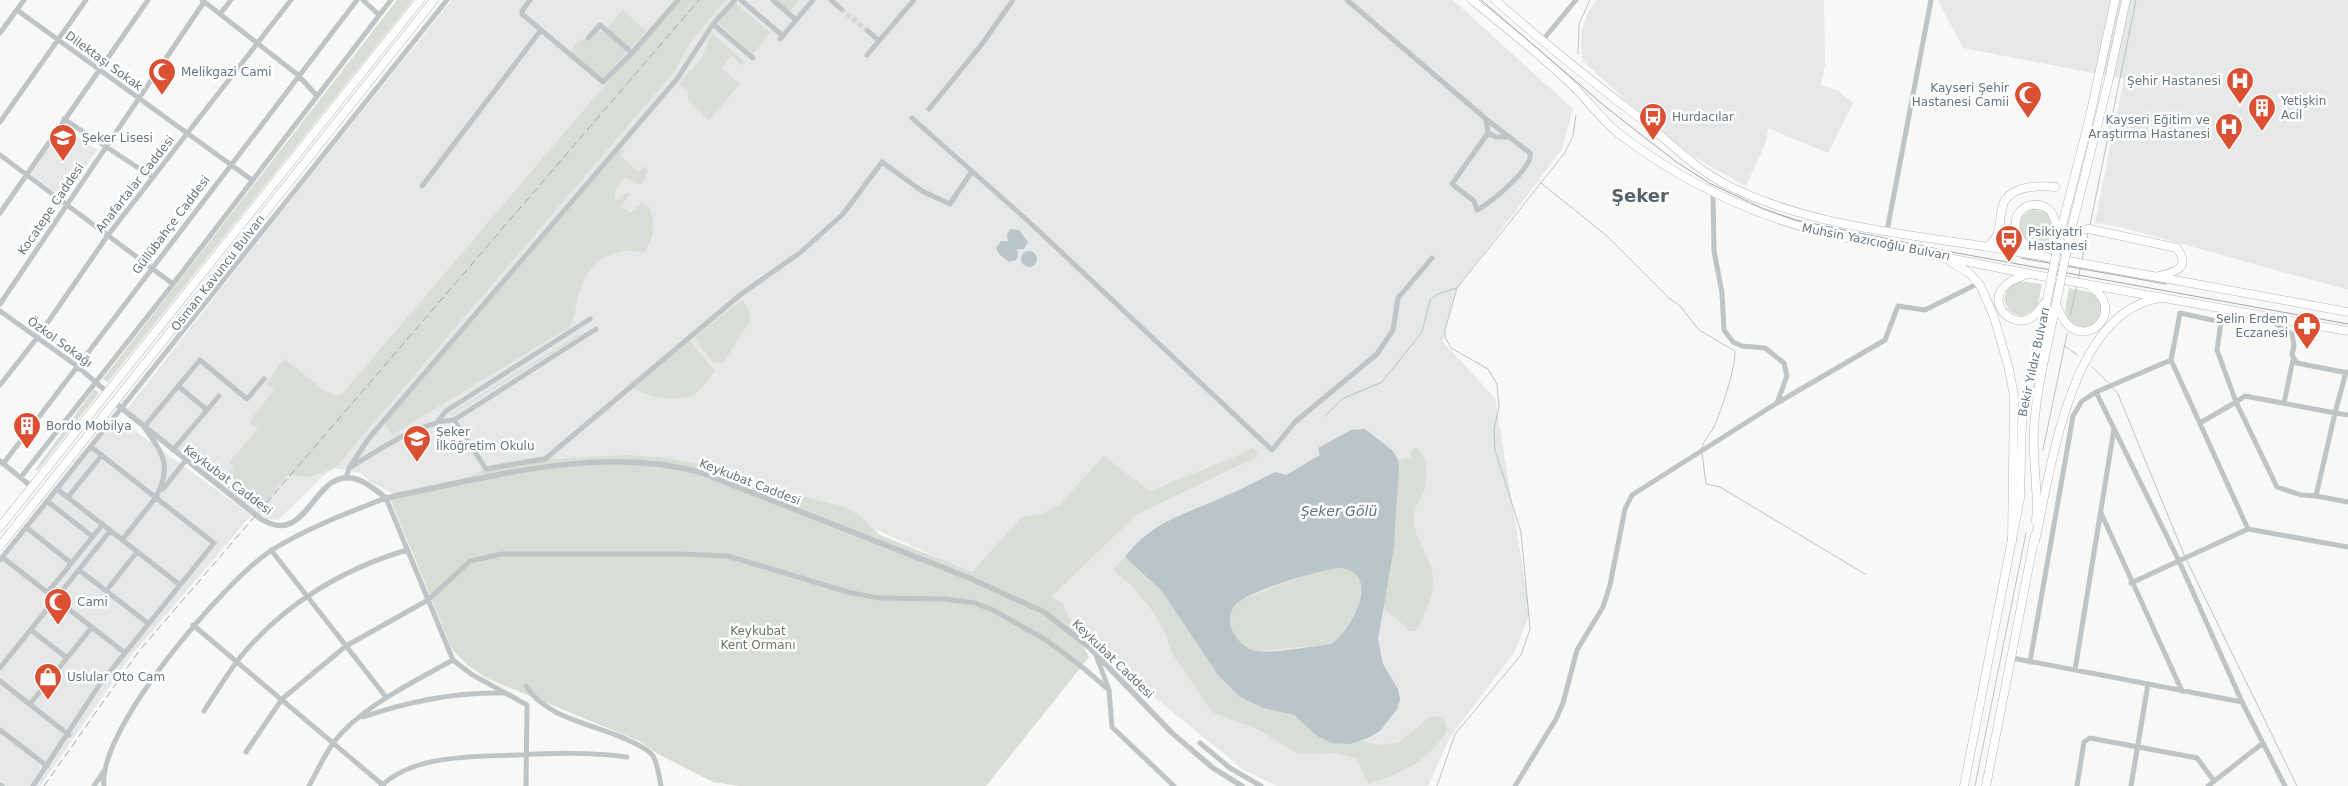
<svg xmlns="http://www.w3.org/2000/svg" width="2348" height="786" font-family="'DejaVu Sans',sans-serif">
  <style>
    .built { fill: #e6e7e7 }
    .green { fill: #d8ddd5 }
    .water { fill: #b9c5c9; fill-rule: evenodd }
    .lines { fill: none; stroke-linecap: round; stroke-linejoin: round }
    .stream { stroke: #b9c5c9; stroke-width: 1 }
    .minor-tunnel { stroke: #d3d7d8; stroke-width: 5; stroke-dasharray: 5 2.5; stroke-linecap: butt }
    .primary-casing { stroke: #b3b8bc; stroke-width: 9 }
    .trunk-casing { stroke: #b3b7ba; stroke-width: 9 }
    .minor { stroke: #bfc4c7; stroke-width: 5 }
    .tertiary { stroke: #bfc4c7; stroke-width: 5.5 }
    .primary { stroke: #fff; stroke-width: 8 }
    .trunk { stroke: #fff; stroke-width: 8 }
    .tram { stroke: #a1a8ad; stroke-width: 1 }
    .rail { stroke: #a1a8ad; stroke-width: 1; stroke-dasharray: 8 4; stroke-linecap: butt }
    .primary-bridge-casing { stroke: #b3b8bc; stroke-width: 9; stroke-linecap: butt }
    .primary-bridge { stroke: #fff; stroke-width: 8 }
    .labels { text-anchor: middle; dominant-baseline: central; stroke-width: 5; stroke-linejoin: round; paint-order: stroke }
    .street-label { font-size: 12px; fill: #65757f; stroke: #fff }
    .poi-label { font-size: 12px; fill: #65757f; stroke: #fff; text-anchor: start }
    .park-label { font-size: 12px; fill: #687863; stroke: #fff }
    .water-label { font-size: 14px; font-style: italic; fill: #5f747a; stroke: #fff }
    .district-label { font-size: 18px; font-weight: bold; fill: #56636b; stroke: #fff }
  </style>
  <rect width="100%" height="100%" fill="#f8f8f6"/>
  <path class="built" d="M452,0H1453L1573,109L1562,149L1455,291L1443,342L1495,398L1530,613L1514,653L1450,737L1428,786H1277L1244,770L1078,635L1031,601L884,533L770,491L656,457L562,458L392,493L369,481L361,473L335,468L323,476L278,520L267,519L249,506L127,409L290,201Z
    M1597,0H1824L1825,65L1821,86L1837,90L1853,103L1828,153L1768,128L1766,142L1746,186L1692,156L1657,129L1583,61L1581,47L1582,28L1589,11Z
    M1938,0H2348V290L2117,226L2095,223L2124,79L1963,48Z
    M62,126L97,150L64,198L29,173Z
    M113,415L251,515L131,656L40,786H0V560Z"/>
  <path class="green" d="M397,0H413L108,382L103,379Z
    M680,0H726L692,40L674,72L335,468L309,477L288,475L258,511L221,482L234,467L229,462L258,429L249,422L274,390L266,384L284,359L324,390L338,396L343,393L600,91Z
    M775,0H799L789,12Z
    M735,3L770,33L753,54L718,23Z
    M623,10L646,31L602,81L573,56L571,51L578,41L589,38L597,29L603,33Z
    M711,33L745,62L742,65L731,56L721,68L740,84L709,120L688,101V92L679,84L702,58Z
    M619,150H626L620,156L639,172L645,166L648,171L643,183L637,184L624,177L617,188L614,198L618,200L623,194L631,193L621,206L630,213L642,203L649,207C655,222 655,240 643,253C616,244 590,262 581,287C576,300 576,313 571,326L392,435L384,424Z
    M2033,209L2048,213L2054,225L2050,249L2032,245L2020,233C2019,221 2021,214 2033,209Z
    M2019,281L2042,284L2037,308L2022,317L2009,311L2004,299L2008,288Z
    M2069,288C2088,292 2096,290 2104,309C2102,314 2100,321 2096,324C2088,331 2068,328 2066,316C2064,308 2068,296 2069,288Z
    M742,300L749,311L750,321L723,363L713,362L694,338Z
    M583,332L584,333L451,415L450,414Z
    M690,341L715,371C709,379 700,392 691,396C674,402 649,397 634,388Z
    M94,389L99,393L38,470H35Z
    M1251,448L1258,451L1257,457L1137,514L1051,597L1062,603L1089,657L986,786H738L713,782L658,754L639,741L486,678L466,664L452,649L391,501L392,493L469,477L492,465L543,456L552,459L628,455L668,458L714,467L791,494L842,506L860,516L880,535L972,572L1022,517L1042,514L1059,505L1104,456L1150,491L1244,453Z
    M1416,448C1428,453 1428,480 1424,491C1420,499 1415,506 1414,516C1412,540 1433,556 1433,581C1433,600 1424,615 1416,631H1408L1405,626L1383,608L1396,528L1398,460L1411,457V450Z
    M1125,557L1161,590L1224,682L1240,697L1257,706L1289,713L1303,721L1317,736L1326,741L1341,744L1362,741L1377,745L1398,743L1430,717L1437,716L1444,720L1447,731C1429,760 1401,775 1368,783L1356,758L1336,753L1299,754L1257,729L1212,712L1172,653L1165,632L1151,609L1130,584L1113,570Z
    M1339,568C1385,571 1349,629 1332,644L1260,651L1252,650L1241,643L1232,631L1230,617L1235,606L1240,600L1309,574Z"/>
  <path class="water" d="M1011,229L1019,230L1028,242L1024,249H1017L1018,256L1016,260L1009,262L999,254L996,248L1001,241H1008L1007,234Z
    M1021 259a8 8 0 1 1 16 0a8 8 0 1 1-16 0Z
    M1365,429L1393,451L1398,460L1399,468L1394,547L1378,639L1383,664L1398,689L1400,700L1397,709L1380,731L1368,738L1351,744L1331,743L1317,736L1294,715L1263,708L1240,697L1219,676L1161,590L1125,557C1148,526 1178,516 1212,502C1233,493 1254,483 1275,472L1286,475L1320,455L1318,448L1351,430ZM1343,568C1382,577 1350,629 1332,644C1313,646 1274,654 1256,651C1246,649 1238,641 1233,632C1228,623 1229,612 1236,604C1246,592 1326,567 1343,568Z"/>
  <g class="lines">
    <path class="stream" d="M1578,54L1579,24L1590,0
      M1541,183L1607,236L1670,299L1680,306L1699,330L1735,351C1736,367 1721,411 1714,427C1710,435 1704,439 1702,448
      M2090,225L2136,0
      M2082,259L2088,234
      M2078,279L2081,265
      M2070,316L2077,285
      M2065,346L2077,355
      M2092,367L2109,383
      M2112,387L2118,394L2185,557
      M1325,416L1342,399L1382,382L1422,332L1430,300L1438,294L1457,288L1564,154L1573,136L1576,115
      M2043,450L2067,334
      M1702,452L1706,484L1720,487L1865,574
      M2187,561L2297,786
      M1437,786L1455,734L1521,655L1530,629L1521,532L1495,450L1494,429L1499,407L1497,384L1488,369L1451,348L1445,337V330L1457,288
      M1975,786L2026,533"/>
    <path class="minor-tunnel" d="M841,9L868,31"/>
    <defs>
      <path id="primary" d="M2060,234L2090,116L2115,0
        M2070,234L2108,83L2126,0
        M2036,521C2039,490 2032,460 2034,429C2036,388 2048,345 2056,304
        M1964,786L2020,498L2022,420L2047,300
        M1986,786L2035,535"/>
      <path id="trunk" d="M1472,0C1507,29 1544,57 1576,89C1590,103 1602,120 1618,133C1682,182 1754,216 1832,235L2030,274L2348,331
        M1495,0C1541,41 1588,78 1637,116C1668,140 1694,169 1729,186C1816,229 1914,234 2007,250C2121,270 2234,291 2348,312
        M2070,234L2078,230L2089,229L2177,248C2191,268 2176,272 2159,276
        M1987,247C2004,233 1997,224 2003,205C2009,186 2038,185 2055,187
        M2033,254C1992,216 2034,192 2051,212C2055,218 2057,227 2060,234
        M1943,257L1969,273L1980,285L1994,317L2009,369L2014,396L2012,541
        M2029,274C1972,289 2008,332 2031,318C2037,314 2042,306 2047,300
        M2056,304C2059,311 2062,319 2068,325C2091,347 2126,308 2089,285
        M0,527L420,0
        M2035,541C2051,470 2070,310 2161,298
        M0,546L434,0"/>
    </defs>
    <use href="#primary" class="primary-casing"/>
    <use href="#trunk" class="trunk-casing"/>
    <path class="minor" d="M202,0L298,75L317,96
      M363,0L379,15
      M530,0L522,11V14L603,82L632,53L678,0
      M741,0L783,36
      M773,0L796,20
      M831,0L841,9
      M1347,0L1486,119L1530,153C1534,167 1490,204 1477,210L1474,201L1452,184L1488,133L1486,119
      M17,10L252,180
      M220,14L231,0
      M713,24L753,58
      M868,31L879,41
      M0,33L24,0
      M588,38L600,25L632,53
      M780,39L813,0
      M1542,41L1576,0
      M867,55L914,0
      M929,109L982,44L1013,0
      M912,118L1027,220L1272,450L1295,422L1377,354L1393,330L1398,298L1432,258
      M64,119L152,177
      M0,122L86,0
      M1488,133L1496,137H1508
      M0,155L173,284
      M422,186L541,30
      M1713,192L1714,251L1722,293L1724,330L1733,342L1742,346L1765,348L1784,363L1787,376L1777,403
      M0,213L148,0
      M1887,231L1931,0
      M0,304L204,2
      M0,311L77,366L107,392
      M2267,318L2292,334L2294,345L2292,355L2297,363L2348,373
      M2171,360L2096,392L2179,561L2242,702
      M2346,372L2335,413L2348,415
      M0,385L37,338L108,235L291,0
      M178,386L207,410
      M2284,403L2293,360
      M454,420L486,469L545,459L740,295L801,252L843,214L882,162L922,191L950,204L972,171
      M438,421L446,411L590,319
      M2200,423L2236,402L2277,487L2301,495L2316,496
      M173,450L219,396
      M0,461L32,487
      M3,464L357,0
      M351,467C380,449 420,422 454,420L596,329
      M21,477L173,284L391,0
      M346,478L349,468L369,438L677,79L713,24L735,0
      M57,489L180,585
      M163,489L186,460
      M68,497L102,455
      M156,497C172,466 164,455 144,427L200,360L247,399L264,379
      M47,501L93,537
      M2348,502L2316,496L2335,413L2245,396L2236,402L2217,350L2221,322L2180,313L2171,360L2248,529L2348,547
      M2101,513L2182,691
      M26,527L71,563
      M122,540L157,496
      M271,550L386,697
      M2,557L125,653
      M0,560L447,0
      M79,570L149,624
      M2131,583L2248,529
      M106,591L137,552
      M48,592L103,524
      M193,625L384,786
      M31,630L67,658
      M1096,655L1109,690L1112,727L1174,786
      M2012,658L2242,702L2285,786
      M2030,662L2073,416L2082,401L2096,392
      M0,668L110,531
      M2075,670L2114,429
      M0,681L69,735
      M526,686C547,720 597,724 630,741C638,745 648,749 653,756C658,764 659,777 661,786
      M30,704L92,627
      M204,711C215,694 226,676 238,660C281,606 342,569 407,550
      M363,717C409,701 456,692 504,693
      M0,730L47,766
      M1200,743L1230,768L1261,786
      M246,752L282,699L346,646L428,600L470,561L502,554H680L728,556L851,593L880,598L945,599L975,603L993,610L1046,640L1081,666L1109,690
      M0,785L2,786
      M33,786L100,684L214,543L91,447
      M94,786L104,771
      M104,786C97,730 225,580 272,550C307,528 347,513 386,498L453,660L471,674L527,705L526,786
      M309,786C317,772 324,755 334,742C361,707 415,681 453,660
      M381,786C415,754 473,757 516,755C554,753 589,752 627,757
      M1515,786L1556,719L1563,703L1577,650L1603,607L1610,585L1625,509L1632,495L1777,403L1885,340L1898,306L1925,310L1979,283
      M2077,786L2084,742L2090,738L2197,758L2214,781
      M2131,786L2148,684
      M2208,786L2263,743"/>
    <path class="tertiary" d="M115,403L261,519C309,549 313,466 356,479C367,482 377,491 386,498C487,478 600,444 702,473L967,577L1044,612L1089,647L1172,733L1213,768L1242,786"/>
    <use href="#primary" class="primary"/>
    <use href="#trunk" class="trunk"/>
    <path class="tram" d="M1481,0L1607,108L1675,161L1709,183L1764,209L1796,220L1957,253L2348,324
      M2021,258L2166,284"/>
    <path class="rail" d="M44,786L139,651L699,0"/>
    <defs>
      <path id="primary-bridge" d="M2047,300L2060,234
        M2056,304L2070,234"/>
    </defs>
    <use href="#primary-bridge" class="primary-bridge-casing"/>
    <use href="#primary-bridge" class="primary-bridge"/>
  </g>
  <defs>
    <symbol id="mosque-pin" viewBox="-11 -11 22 30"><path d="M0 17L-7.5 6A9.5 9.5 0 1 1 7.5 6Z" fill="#db5033" stroke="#fff"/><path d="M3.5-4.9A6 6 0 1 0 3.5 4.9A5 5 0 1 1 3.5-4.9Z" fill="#fff"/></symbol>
    <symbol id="hospital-pin" viewBox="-11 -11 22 30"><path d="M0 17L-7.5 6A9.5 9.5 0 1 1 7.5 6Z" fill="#db5033" stroke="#fff"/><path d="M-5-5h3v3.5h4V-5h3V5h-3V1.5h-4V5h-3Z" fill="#fff"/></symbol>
    <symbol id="building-pin" viewBox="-11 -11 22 30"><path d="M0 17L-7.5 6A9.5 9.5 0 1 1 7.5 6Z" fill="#db5033" stroke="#fff"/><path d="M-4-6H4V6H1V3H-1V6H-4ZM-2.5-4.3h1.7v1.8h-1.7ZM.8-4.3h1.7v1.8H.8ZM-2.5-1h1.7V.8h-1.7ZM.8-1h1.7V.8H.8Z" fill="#fff"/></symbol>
    <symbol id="bus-pin" viewBox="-11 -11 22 30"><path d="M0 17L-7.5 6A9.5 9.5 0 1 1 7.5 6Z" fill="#db5033" stroke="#fff"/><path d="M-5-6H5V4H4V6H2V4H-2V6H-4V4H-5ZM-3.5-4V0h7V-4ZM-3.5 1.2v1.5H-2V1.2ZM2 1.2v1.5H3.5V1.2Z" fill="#fff"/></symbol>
    <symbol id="school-pin" viewBox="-11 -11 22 30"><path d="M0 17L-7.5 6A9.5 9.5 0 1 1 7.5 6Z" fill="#db5033" stroke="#fff"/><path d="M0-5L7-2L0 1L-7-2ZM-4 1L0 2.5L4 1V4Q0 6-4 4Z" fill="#fff"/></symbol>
    <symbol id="pharmacy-pin" viewBox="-11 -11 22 30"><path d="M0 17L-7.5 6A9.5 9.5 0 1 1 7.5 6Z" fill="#db5033" stroke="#fff"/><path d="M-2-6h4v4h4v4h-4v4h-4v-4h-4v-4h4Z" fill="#fff"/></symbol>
    <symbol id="shop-pin" viewBox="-11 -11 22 30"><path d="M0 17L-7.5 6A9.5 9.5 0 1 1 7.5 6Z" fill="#db5033" stroke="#fff"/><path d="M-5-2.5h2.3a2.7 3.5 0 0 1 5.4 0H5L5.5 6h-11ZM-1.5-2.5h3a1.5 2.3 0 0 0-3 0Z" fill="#fff"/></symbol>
  </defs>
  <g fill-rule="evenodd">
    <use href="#mosque-pin" x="146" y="56" width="32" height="43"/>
    <use href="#hospital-pin" x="2224" y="65" width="32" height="43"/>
    <use href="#mosque-pin" x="2012" y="79" width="32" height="43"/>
    <use href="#building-pin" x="2246" y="92" width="32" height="43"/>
    <use href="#bus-pin" x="1637" y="101" width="32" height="43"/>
    <use href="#hospital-pin" x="2213" y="111" width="32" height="43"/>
    <use href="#school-pin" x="47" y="122" width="32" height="43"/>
    <use href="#bus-pin" x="1993" y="223" width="32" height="43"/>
    <use href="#pharmacy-pin" x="2291" y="310" width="32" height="43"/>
    <use href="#building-pin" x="11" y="410" width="32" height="43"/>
    <use href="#school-pin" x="401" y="423" width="32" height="43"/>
    <use href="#mosque-pin" x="42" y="586" width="32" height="43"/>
    <use href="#shop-pin" x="32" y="661" width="32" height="43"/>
  </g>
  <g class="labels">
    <g class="street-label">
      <text transform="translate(104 61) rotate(36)">Dilektaşı Sokak</text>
      <text transform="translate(135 184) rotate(-52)">Anafartalar Caddesi</text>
      <text transform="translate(51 209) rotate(-56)">Kocatepe Caddesi</text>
      <text transform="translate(171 225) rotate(-53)">Güllübahçe Caddesi</text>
      <text transform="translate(1876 242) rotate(11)">Muhsin Yazıcıoğlu Bulvarı</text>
      <text transform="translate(218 273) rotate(-52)">Osman Kavuncu Bulvarı</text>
      <text transform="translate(60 342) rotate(36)">Özkol Sokağı</text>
      <text transform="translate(2034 362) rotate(-78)">Bekir Yıldız Bulvarı</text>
      <text transform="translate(228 480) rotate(37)">Keykubat Caddesi</text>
      <text transform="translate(750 482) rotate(21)">Keykubat Caddesi</text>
      <text transform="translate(1113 659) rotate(44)">Keykubat Caddesi</text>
    </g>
    <g class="poi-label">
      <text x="181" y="72">Melikgazi Cami</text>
      <text x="2221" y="81" text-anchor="end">Şehir Hastanesi</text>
      <text x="2009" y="88" text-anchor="end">Kayseri Şehir<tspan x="2009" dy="14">Hastanesi Camii</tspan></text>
      <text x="2281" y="101">Yetişkin<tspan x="2281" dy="14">Acil</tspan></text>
      <text x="1672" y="117">Hurdacılar</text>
      <text x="2210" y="120" text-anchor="end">Kayseri Eğitim ve<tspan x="2210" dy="14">Araştırma Hastanesi</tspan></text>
      <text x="82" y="138">Şeker Lisesi</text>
      <text x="2028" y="232">Psikiyatri<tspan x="2028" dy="14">Hastanesi</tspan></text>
      <text x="2288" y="319" text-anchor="end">Selin Erdem<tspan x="2288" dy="14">Eczanesi</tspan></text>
      <text x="46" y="426">Bordo Mobilya</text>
      <text x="436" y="432">Şeker<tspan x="436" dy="14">İlköğretim Okulu</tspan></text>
      <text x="77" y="602">Cami</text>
      <text x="67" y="677">Uslular Oto Cam</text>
    </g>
    <g class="park-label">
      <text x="758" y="631">Keykubat<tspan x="758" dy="14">Kent Ormanı</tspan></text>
    </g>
    <g class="water-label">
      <text x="1339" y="511">Şeker Gölü</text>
    </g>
    <g class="district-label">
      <text x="1640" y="195">Şeker</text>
    </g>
  </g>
</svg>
